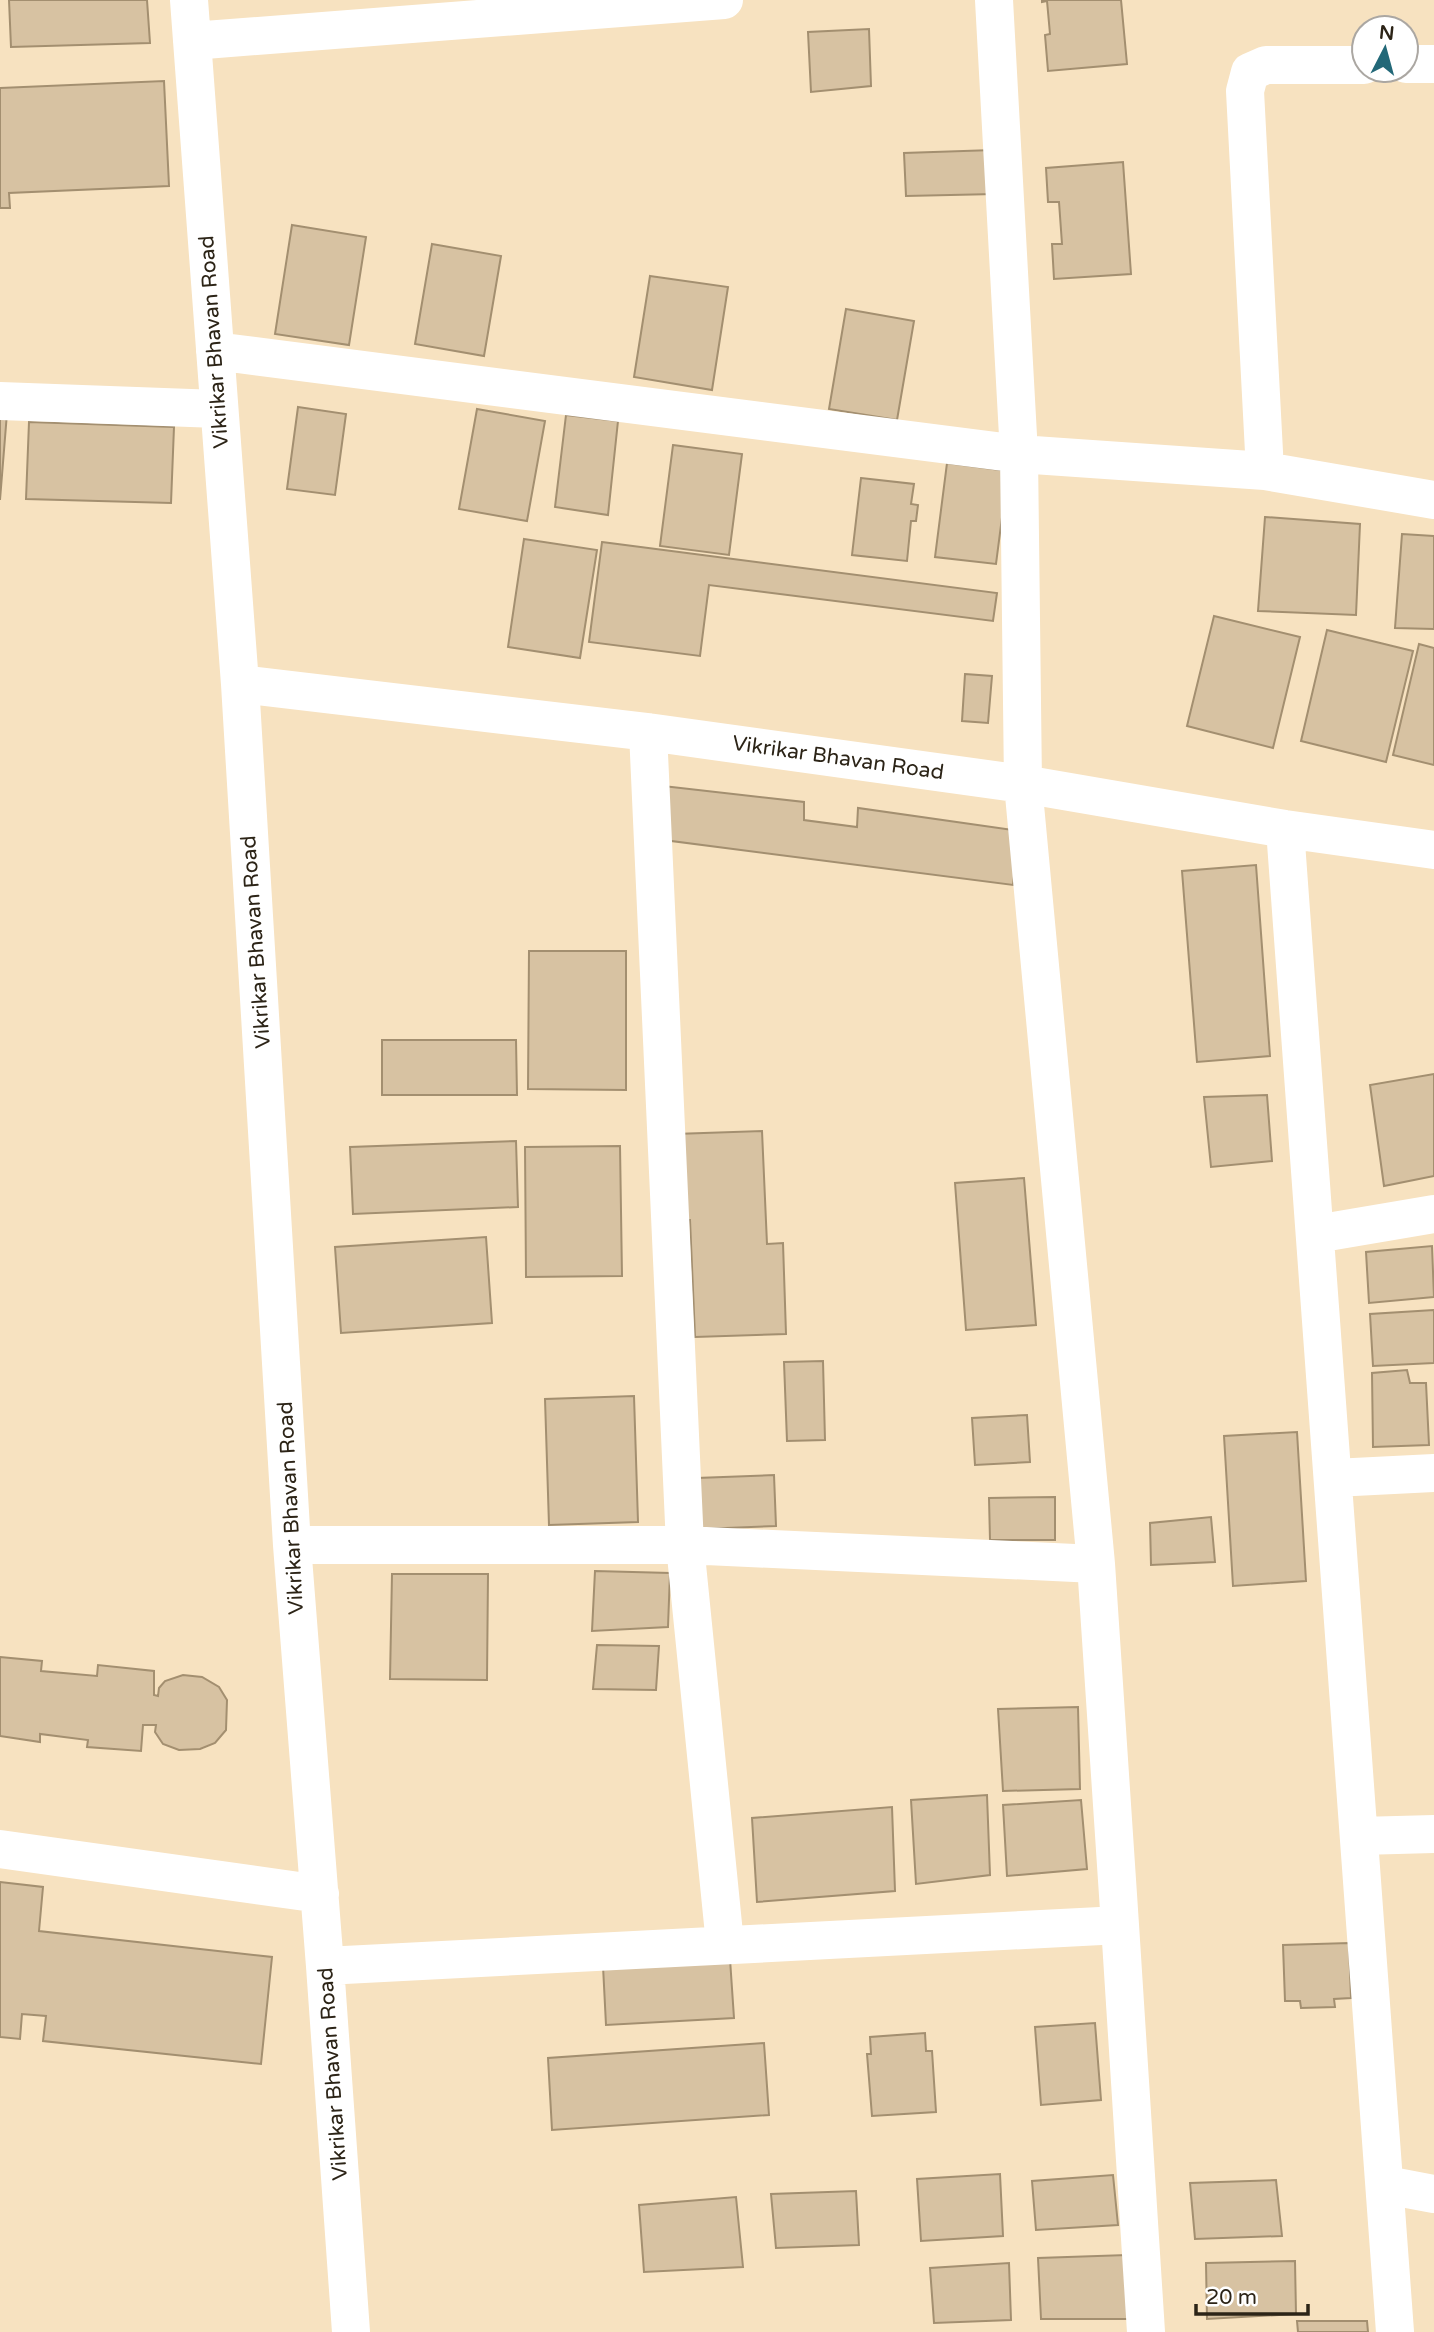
<svg xmlns="http://www.w3.org/2000/svg" width="1434" height="2332" font-family="'Varela Round',sans-serif">
  <style>
    .building { fill: #d7c2a2; stroke: #a38f70; stroke-width: 2 }
    .lines { fill: none; stroke-linecap: round; stroke-linejoin: round }
    .minor { stroke: #fff; stroke-width: 38 }
    .labels { text-anchor: middle; dominant-baseline: central; stroke-width: 6; stroke-linejoin: round; paint-order: stroke }
    .street-label { font-size: 21px; fill: #2c2417; stroke: #fff }
  </style>
  <rect width="100%" height="100%" fill="#f7e2c0"/>
  <path class="building" d="M9,0H147L150,43L11,47Z
    M1042,0H1121L1127,64L1048,71L1045,35L1050,34L1047,1L1042,2Z
    M869,29L871,86L811,92L808,32Z
    M164,81L169,186L9,193L10,208H0V88Z
    M993,150L995,194L906,196L904,153Z
    M1123,162L1131,274L1054,279L1052,244H1062L1059,202H1048L1046,168Z
    M292,225L366,237L349,345L275,334Z
    M432,244L501,256L484,356L415,344Z
    M650,276L728,287L712,390L634,377Z
    M846,309L914,321L897,420L829,409Z
    M298,407L346,414L335,495L287,489Z
    M477,409L545,421L527,521L459,509Z
    M0,413H7L0,500Z
    M566,415L618,421L608,515L555,507Z
    M29,422L174,427L171,503L26,499Z
    M673,445L742,454L729,555L660,546Z
    M947,463L1008,471L996,564L935,557Z
    M861,478L914,484L911,504L918,505L916,521H911L907,561L852,555Z
    M1265,517L1360,524L1356,615L1258,611Z
    M1402,534L1434,536V629L1395,628Z
    M524,539L597,550L580,658L508,647Z
    M602,542L997,593L993,621L709,585L700,656L589,642Z
    M1214,616L1300,637L1273,748L1187,726Z
    M1327,630L1413,651L1386,762L1301,741Z
    M1419,644L1434,648V765L1393,755Z
    M965,674L992,676L988,723L962,721Z
    M663,786L804,802V820L857,827L858,808L1019,831L1013,885L664,840Z
    M1256,865L1270,1056L1197,1062L1182,871Z
    M529,951H626V1090L528,1089Z
    M382,1040H516L517,1095H382Z
    M1434,1074V1176L1384,1186L1370,1085Z
    M1267,1095L1272,1161L1211,1167L1204,1097Z
    M762,1131L767,1244L783,1243L786,1334L695,1337L690,1220H678L675,1134Z
    M516,1141L518,1207L353,1214L350,1147Z
    M620,1146L622,1276L526,1277L525,1147Z
    M1024,1178L1036,1325L966,1330L955,1183Z
    M486,1237L492,1323L341,1333L335,1247Z
    M1432,1246L1434,1297L1369,1303L1366,1252Z
    M1434,1310V1363L1373,1366L1370,1314Z
    M823,1361L825,1440L787,1441L784,1362Z
    M1407,1370L1410,1383H1426L1429,1445L1373,1447L1372,1373Z
    M634,1396L638,1522L549,1525L545,1399Z
    M1027,1415L1030,1462L975,1465L972,1418Z
    M1297,1432L1306,1581L1233,1586L1224,1436Z
    M774,1475L776,1526L700,1529L697,1478Z
    M1055,1497V1540H990L989,1498Z
    M1211,1517L1215,1562L1151,1565L1150,1523Z
    M595,1571L670,1573L668,1627L592,1631Z
    M392,1574H488L487,1680L390,1679Z
    M597,1645L659,1646L656,1690L593,1689Z
    M0,1657L42,1661L41,1671L97,1676L98,1665L154,1671V1695L158,1696L159,1688L165,1681L183,1675L202,1677L219,1687L227,1700L226,1730L215,1743L200,1749L179,1750L163,1744L155,1732L156,1725H143L141,1751L87,1747L88,1740L40,1734V1742L0,1736Z
    M1078,1707L1080,1789L1003,1791L998,1709Z
    M987,1795L990,1875L916,1884L911,1800Z
    M1081,1800L1087,1869L1007,1876L1003,1805Z
    M892,1807L895,1891L757,1902L752,1818Z
    M0,1882L43,1887L39,1931L272,1957L261,2064L43,2041L46,2016L22,2014L20,2039L0,2037Z
    M1349,1943L1351,1998L1334,1999L1335,2007L1301,2008L1300,2001H1285L1283,1945Z
    M730,1959L734,2018L606,2025L603,1966Z
    M1095,2023L1101,2100L1041,2105L1035,2027Z
    M925,2033L926,2051H932L936,2112L872,2116L867,2054H871L870,2037Z
    M764,2043L769,2115L552,2130L548,2058Z
    M1000,2174L1003,2236L921,2241L917,2179Z
    M1113,2175L1118,2225L1036,2230L1032,2181Z
    M1276,2180L1282,2236L1195,2239L1190,2183Z
    M856,2191L859,2245L776,2248L771,2194Z
    M736,2197L743,2267L644,2272L639,2205Z
    M1127,2255L1129,2319H1041L1038,2258Z
    M1295,2261L1296,2314L1207,2319L1206,2263Z
    M1009,2263L1011,2320L934,2323L930,2268Z
    M1297,2321H1367L1368,2332H1298Z"/>
  <g class="lines">
    <path class="minor" d="M189,0L240,684L292,1545L325,1966L351,2332
      M192,41L724,0
      M1406,64H1434
      M215,351L1019,454L1265,471L1434,500
      M0,401L218,409
      M1265,471L1245,91L1250,72L1266,65H1364
      M240,684L648,732L1023,784L1285,829L1434,850
      M1285,829L1395,2332
      M1316,1234L1434,1214
      M1334,1478L1434,1473
      M292,1545H685L648,732
      M1360,1836L1434,1834
      M0,1849L320,1894
      M1120,1925L1146,2332
      M725,1944L685,1545L1096,1564
      M325,1966L1120,1925L1096,1564L1023,784L1019,454L994,0
      M1386,2185L1434,2194"/>
  </g>
  <g class="labels">
    <g class="street-label">
      <text transform="translate(214 342) rotate(-94)">Vikrikar Bhavan Road</text>
      <text transform="translate(838 758) rotate(8)">Vikrikar Bhavan Road</text>
      <text transform="translate(256 942) rotate(-94)">Vikrikar Bhavan Road</text>
      <text transform="translate(291 1508) rotate(-93)">Vikrikar Bhavan Road</text>
      <text transform="translate(333 2074) rotate(-94)">Vikrikar Bhavan Road</text>
    </g>
  </g>
  <g transform="translate(1385 49) rotate(6)"><circle r="33" fill="#ffffff" stroke="#aba7a2" stroke-width="2"/>
  <path d="M0-5L12 26L0 18L-12 26Z" fill="#226878"/>
  <text y="-10" font-size="19" font-weight="bold" text-anchor="middle" fill="#2c2417">N</text>
  </g>
  <path d="M1196 2304v10h112v-10" fill="none" stroke="#2c2417" stroke-width="3.5"/>
  <text x="1206" y="2304" font-size="21" fill="#2c2417" stroke="#ffffff" stroke-width="5" paint-order="stroke">20 m</text>
</svg>
